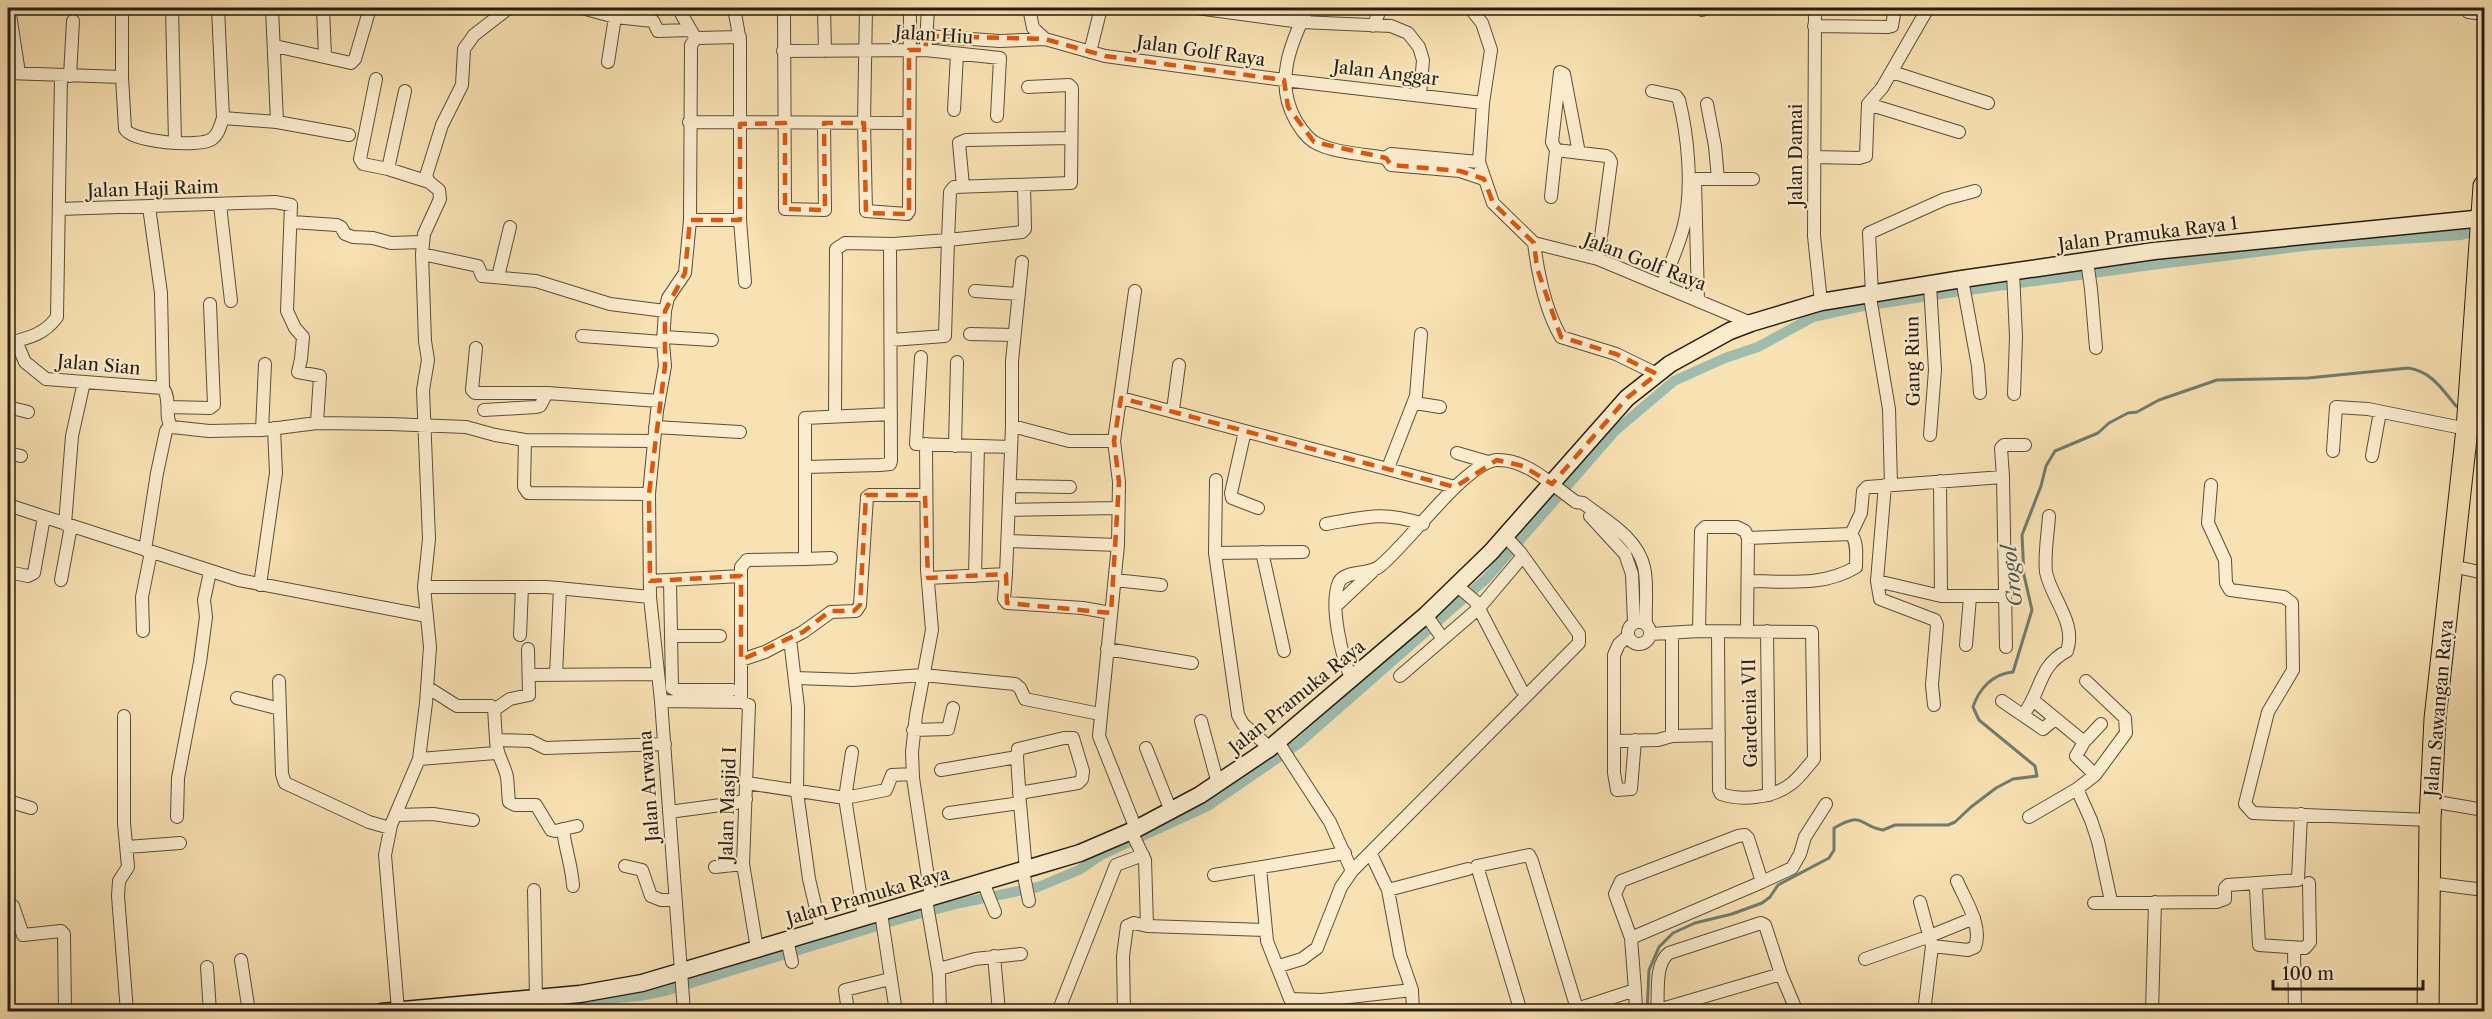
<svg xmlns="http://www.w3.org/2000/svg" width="2492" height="1019" font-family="'Libre Caslon Text',serif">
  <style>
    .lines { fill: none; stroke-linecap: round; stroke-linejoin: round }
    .stream { stroke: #6d7d70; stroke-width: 3 }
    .canal { stroke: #9dbdaf; stroke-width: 10 }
    .street-casing { stroke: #5a4e3a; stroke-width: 14 }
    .secondary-casing { stroke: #261d12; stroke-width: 19 }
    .highway-casing { stroke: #261d12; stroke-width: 23 }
    .street { stroke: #faeccd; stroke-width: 12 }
    .secondary { stroke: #faeccd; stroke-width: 16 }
    .highway { stroke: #f8e1b2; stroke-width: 21 }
    .marked { fill: none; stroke: #de560c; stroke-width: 4.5; stroke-dasharray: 12 8; stroke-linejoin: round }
    .labels { text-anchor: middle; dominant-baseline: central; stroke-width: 4.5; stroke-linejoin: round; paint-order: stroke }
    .street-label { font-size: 18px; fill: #261d12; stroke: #faeccd }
    .water-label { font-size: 20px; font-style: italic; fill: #505549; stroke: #faeccd }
  </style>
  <rect width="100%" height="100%" fill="#f8e1b2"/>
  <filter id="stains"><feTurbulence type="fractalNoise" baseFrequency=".00333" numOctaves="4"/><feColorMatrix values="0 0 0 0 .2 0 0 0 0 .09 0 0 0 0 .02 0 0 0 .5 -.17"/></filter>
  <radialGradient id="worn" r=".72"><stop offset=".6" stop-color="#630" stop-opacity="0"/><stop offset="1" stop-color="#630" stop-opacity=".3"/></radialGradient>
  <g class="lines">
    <path class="stream" d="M1647,1012L1649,970L1659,947L1673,933L1695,923L1732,914L1762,903L1770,897L1778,885L1829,858L1834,850V828C1865,810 1858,826 1883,830L1895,825H1948L1955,822L1971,807L1996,788L2013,779L2037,776L2035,766L1979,720L1973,707C1979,689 1992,674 2013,672L2032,610L2024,575L2022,535L2041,486L2046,466L2055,451L2098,433L2109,423L2128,413L2137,412L2159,400L2217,380L2308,378L2408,368C2431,371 2442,389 2456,406L2462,408"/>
    <path class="canal" d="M514,1012L542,1005L639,996L665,991L903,918L960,903L1038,887L1079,870L1101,855L1208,806L1298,744L1487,578L1615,431L1674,381L1725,358L1758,347L1813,317L1858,307L1947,293L2151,265L2313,245L2461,235L2484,229"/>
    <defs>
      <path id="street" d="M9,8L19,73
        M172,8L175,142
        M218,8L223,118
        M272,8L277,122
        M323,8L325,56
        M582,8L615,17
        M678,8L693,34
        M734,8L740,41V220L745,282
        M784,8L785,209L825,210L824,123
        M824,8L825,51
        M866,8L864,123L866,211L907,214L909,211L910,8
        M1029,8L1033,28L1045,39L1105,56L1284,80L1483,103
        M1197,8L1301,22L1391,26L1408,33L1419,47L1423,60L1420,95
        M1308,8C1290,44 1274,83 1296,121C1301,129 1306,137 1314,142C1333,153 1364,154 1386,158L1391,165L1460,171L1484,179
        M1470,8L1482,23L1491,50L1483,103L1479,162L1493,203L1534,243L1598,259L1751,323
        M1815,8L1814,236L1821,302
        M1702,10V8
        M2468,12L2484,14
        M1373,26L1381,8
        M1814,26L1888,27L1892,26L1895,8
        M927,36L1000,41L1045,39
        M926,43L928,8
        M275,46L351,63L355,59L370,8
        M783,51L925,50L1000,58L997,116
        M1090,52L1101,8
        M608,62L615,17L653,21L658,31L690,30
        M1892,72L1988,103
        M8,73L122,77L125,129C132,142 199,148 212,139C219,134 220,126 223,118L277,122L349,135
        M70,76L73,21
        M122,77V8
        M376,79L360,159L363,164L388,169
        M405,91L388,169L429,182
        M1652,91L1676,96L1679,100C1688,136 1693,188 1684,225C1679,246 1669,266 1662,286
        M1707,104L1715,146L1718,179
        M1868,104L1959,132
        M954,110L957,54
        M689,122L909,123
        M1579,153L1564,74L1560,72L1552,142L1556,150L1606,156L1609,158L1611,162L1598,259
        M1814,157L1859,158L1866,156L1868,104L1882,88L1928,8
        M1386,158L1391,154L1479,162
        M963,186L959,143L966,140L1071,138
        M1551,197L1556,150
        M220,205L231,301
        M149,207L161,293L163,388C172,400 163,417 172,427L209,431L262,430L317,423L390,424L466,427L495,435L525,440L654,441
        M59,209L275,202L291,205L287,311L295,328L303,337L301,359L298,372L320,376L317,423
        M690,220H740
        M292,222L337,225L341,227L345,234L353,237L373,238L391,243L422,242
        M1534,243C1538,274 1545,310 1561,337L1616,354L1657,374
        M422,254L478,266L482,276L536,281L610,304L665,311
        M2087,261L2091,289L2096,348
        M2013,272L2016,337L2014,394
        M498,277L510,227
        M1962,279L1978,366L1980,393
        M975,291L1019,294
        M1135,291L1114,441L1119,482L1118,545L1099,736L1136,829
        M1872,294L1869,233L1945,199L1975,191
        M1868,295L1871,303L1889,409L1891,485
        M1698,301L1695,181L1697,179H1753
        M970,334L1014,335
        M582,336L663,342
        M664,337L712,340
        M891,340L945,336L948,240L1022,232L1025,229L1024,185
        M16,341L25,362L46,379L163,388
        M8,343C28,338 44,335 57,317L61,75
        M476,348L472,390L475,393H547L659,401
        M921,357L916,444L1011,447
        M1121,398L1455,487
        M1415,403L1440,407
        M8,407L28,412
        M168,407L210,408L214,405L210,304
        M484,410L536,407L540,406L547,393
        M1173,410L1179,365
        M835,416L836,249L845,243L893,244
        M1012,426L1069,441H1114
        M655,427L740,432
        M262,430L265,364
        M1245,431L1231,493L1232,498L1258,508
        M1930,435L1935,370L1930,285
        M525,440L524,487L528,493L649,494
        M926,444L927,570L932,630L916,715L912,752L913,778L931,897
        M955,446L957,362
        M2333,451L2336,407L2368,409L2467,429
        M8,453L21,456
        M1457,453L1488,462
        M2372,456L2380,412
        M805,467L880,465L890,464L891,461L890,248L893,244L948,240L950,192L954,187L1071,183L1072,88L1069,85L1028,87
        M1388,468L1416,396L1421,334
        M2003,477L2001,448L2004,445H2025
        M1216,480L1215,553L1238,715L1243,724L1270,748
        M1940,481L1941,596
        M1885,485L1877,581L1880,599L1935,620L1937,625L1932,685L1934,705
        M2211,485L2208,523L2225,560L2226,583L2230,590L2284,597L2292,603L2293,670L2268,712L2245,804L2253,813L2430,820
        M1010,486L1070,487
        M8,505L239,580L427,616
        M1009,510L1118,508
        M1590,516L1625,554L1632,574L1634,623
        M65,524L72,436L84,382
        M1326,524C1367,517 1382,511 1423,524
        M1851,534L1861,513L1863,491L1867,487L2003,477L2006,647
        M1748,538L1851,534C1858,542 1856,556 1856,567C1823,587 1786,581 1749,581
        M1009,541L1118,545
        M145,550L157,473L166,431L170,425
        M1262,552L1284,651
        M1215,553L1303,552
        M805,559L831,558
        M2452,566L2484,573
        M8,572L28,576L34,573L44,517
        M1006,574L1004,599L1007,603L1083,608L1111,613
        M975,576L978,446
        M928,578L1006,574L1012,426V361L1022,262
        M61,580L71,526
        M1115,580L1161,585
        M650,581L741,576
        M670,581L672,688L676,690H732
        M1877,581L1941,596H2005
        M260,585L276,473L274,428
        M1456,585L1475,601L1521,689
        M424,587H547L650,597
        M1336,606L1372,572
        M1426,615L1443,639
        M1628 633a11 11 0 1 1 22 0a11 11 0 1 1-22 0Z
        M143,631L142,597L151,552
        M1699,631L1701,531L1705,527H1737L1745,531L1748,538L1747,631
        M1767,631L1769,795
        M1651,634L1699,631L1812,632L1814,759C1807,767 1799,778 1791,784C1773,798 1741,801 1721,794L1719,790L1718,632
        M520,635L522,587
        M671,636H720
        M1628,636L1619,644L1614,655V773L1617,790L1631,789L1635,740
        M790,639L798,707L797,792L809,879L821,930
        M1966,645L1970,597
        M1107,649L1192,663
        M741,660L765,652L803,632L831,612L856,611L860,605L867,497L870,495H925
        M529,675L658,674
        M556,675L560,588
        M1400,676L1479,608L1523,556
        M796,678L853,680L923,675L1015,684L1020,688L1025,699L1100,714
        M1352,680C1342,658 1329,605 1339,582C1345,570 1370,575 1380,566C1407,545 1466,462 1497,460C1527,459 1553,486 1576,502L1583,503C1606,521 1637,537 1644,567C1648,584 1645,606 1646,624
        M279,681L282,774L285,783L369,822L390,828
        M2086,681L2125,718L2126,733L2095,775
        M427,687L457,706H491L494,708L496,740L531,741L545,748L665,744
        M237,698L280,709
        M661,701L741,702L749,705L743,864L757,949
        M2002,701L2043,729L2055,719
        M2034,701L2084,742
        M741,702V567L747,560L805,559V418L891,414
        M494,710L510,699L529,695L528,649
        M2023,715C2042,691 2038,666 2067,651C2077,623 2051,598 2046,572C2044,555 2048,533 2049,516
        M124,716V823L128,867L119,881L118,896L127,1012
        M1201,721L1218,784
        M2101,724L2084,742L2076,756L2095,775L2077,789L2091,820L2098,841L2111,901
        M913,730L948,729L953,708
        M1672,736L1719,735
        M496,740C496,754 504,763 507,777C508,785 508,794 509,802L515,805H536L551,830L555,831L577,826
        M1615,741L1658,740L1672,736V634
        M1278,742L1330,822L1352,871
        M1146,748L1171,811
        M852,752L845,798L864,918
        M419,759L496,753
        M941,770L1017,757
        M747,783L845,798L886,790L892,775L913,774
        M1019,793L1078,783L1082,779L1083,771L1073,738H1064L1018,749L1017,757L1020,803L1026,870
        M8,801L31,808
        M2431,801L2484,810
        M669,812L736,803L746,799
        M949,813L1020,803
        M396,815L433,814L473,820
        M177,817L178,778L200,662L206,617L204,600L210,572
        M2029,817L2077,789
        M563,829C565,849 572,866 573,886
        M1131,831L1145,860L1147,926L1265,930
        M127,847L180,843
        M1371,854L1388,890L1400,955L1412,990L1413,1012
        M625,866L642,870L651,896L661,900H675
        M715,867L743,864
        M1260,868L1267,941L1290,999L1322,1000L1412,990
        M1023,871L1029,901
        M1214,875L1345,853
        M983,882L995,912
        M1762,882L1792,868L1800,854L1805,837L1826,804
        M2429,883L2484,890
        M2256,889L2259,945L2305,948L2310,942L2309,883
        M534,890L536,998
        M1388,890L1468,869
        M926,899L939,975L940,1012
        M1920,902L1932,946L1924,1012
        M2094,903L2217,902L2225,899V888L2228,885L2298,880L2301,814
        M8,905L13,906L23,935L61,931L64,934L65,1012
        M881,913L896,1012
        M787,940L792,962
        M1932,946L1968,950L1975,947C1983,926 1965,900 1957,881
        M2294,949L2295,1012
        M994,956L999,1012
        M1865,959L1930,936L1974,918
        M241,960L249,1012
        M1279,966L1302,959L1317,948L1341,887L1352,871L1579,643V634L1520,552L1505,536
        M207,967L210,1012
        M939,969L975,959L1021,954
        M1635,990L1636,1012
        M1577,1009L1635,990L1631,938L1615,894L1621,881L1738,836L1745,835L1748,838L1762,882L1631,938
        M398,1010L385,855L391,825L419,759L426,703L430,647L424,587L429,539L423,390L428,360L425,341L422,254L424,234L440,199L439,190L429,182L426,176L442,125L462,85L464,49L474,35L509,8
        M1658,1010L1781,974
        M684,1012L661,701L650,597L649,494L657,411L665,366L663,342L665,311L668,298L685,273L690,220L691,45L696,38L740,37
        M848,1012L845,990L890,979
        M1058,1012L1116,865L1143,855
        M1124,1012L1123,956L1127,926L1134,923L1147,926
        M1521,1012L1477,866L1529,855L1532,861L1578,1012
        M1657,1012C1659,994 1654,964 1669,953L1761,923L1765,925L1781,974L1797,1012
        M2152,1012L2155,902"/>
      <path id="secondary" d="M381,1012L580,994L642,983L1080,853L1136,829L1200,795L1270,748L1426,615L1491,552L1627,398L1670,364L1730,331L1751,323L1821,302L1962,279L2154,251L2484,218"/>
      <path id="highway" d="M2428,1012L2430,820L2435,719L2467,429L2484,186"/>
    </defs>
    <use href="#street" class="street-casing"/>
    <use href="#secondary" class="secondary-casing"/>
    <use href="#highway" class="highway-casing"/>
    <use href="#street" class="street"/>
    <use href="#secondary" class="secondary"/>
    <use href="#highway" class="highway"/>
  </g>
  <path class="marked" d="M927,36L1045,39L1105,56L1284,80L1288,107L1314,142L1386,158L1391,165L1460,171L1484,179L1493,203L1534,243L1537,268L1561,337L1616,354L1657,374L1627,398L1552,484L1523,466L1497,460L1455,487L1121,398L1114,441L1119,482L1111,613L1007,603L1006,574L928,578L925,495H866L860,605L854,611H830L803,632L741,660V576L650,581L649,494L665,366V311L685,273L690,220H740V124L785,123V209L825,210L824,123H864L866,213L909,214V50H925Z"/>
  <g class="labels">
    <g class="street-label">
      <text transform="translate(934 35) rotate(4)">Jalan Hiu</text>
      <text transform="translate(1201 51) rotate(8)">Jalan Golf Raya</text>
      <text transform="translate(1386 73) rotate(7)">Jalan Anggar</text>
      <text transform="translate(1796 155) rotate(-90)">Jalan Damai</text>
      <text transform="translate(153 189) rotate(-2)">Jalan Haji Raim</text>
      <text transform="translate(2148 234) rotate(-7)">Jalan Pramuka Raya 1</text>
      <text transform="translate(1645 262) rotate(21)">Jalan Golf Raya</text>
      <text transform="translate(1913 361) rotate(-91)">Gang Riun</text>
      <text transform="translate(99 365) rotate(5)">Jalan Sian</text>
      <text transform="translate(1297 697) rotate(-39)">Jalan Pramuka Raya</text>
      <text transform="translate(2439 708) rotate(-85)">Jalan Sawangan Raya</text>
      <text transform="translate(1750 713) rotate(-91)">Gardenia VII</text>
      <text transform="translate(649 786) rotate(-94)">Jalan Arwana</text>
      <text transform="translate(728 804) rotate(-88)">Jalan Masjid I</text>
      <text transform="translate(868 896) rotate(-16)">Jalan Pramuka Raya</text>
    </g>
    <g class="water-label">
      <text transform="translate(2012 576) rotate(-96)">Grogol</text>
    </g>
  </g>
  <rect width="2492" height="1019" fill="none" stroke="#f8e1b2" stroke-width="30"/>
  <rect x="9" y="9" width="2474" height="1001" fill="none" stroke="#261d12" stroke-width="3"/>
  <rect x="15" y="15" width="2462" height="989" fill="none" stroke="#261d12" stroke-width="1.5"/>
  <path d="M2273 980v9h150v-9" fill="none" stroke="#261d12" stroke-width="3"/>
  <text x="2282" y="980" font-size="18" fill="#261d12" stroke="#faeccd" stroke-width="4.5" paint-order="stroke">100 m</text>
  <rect width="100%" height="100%" filter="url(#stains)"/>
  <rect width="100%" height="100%" fill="url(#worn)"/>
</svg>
